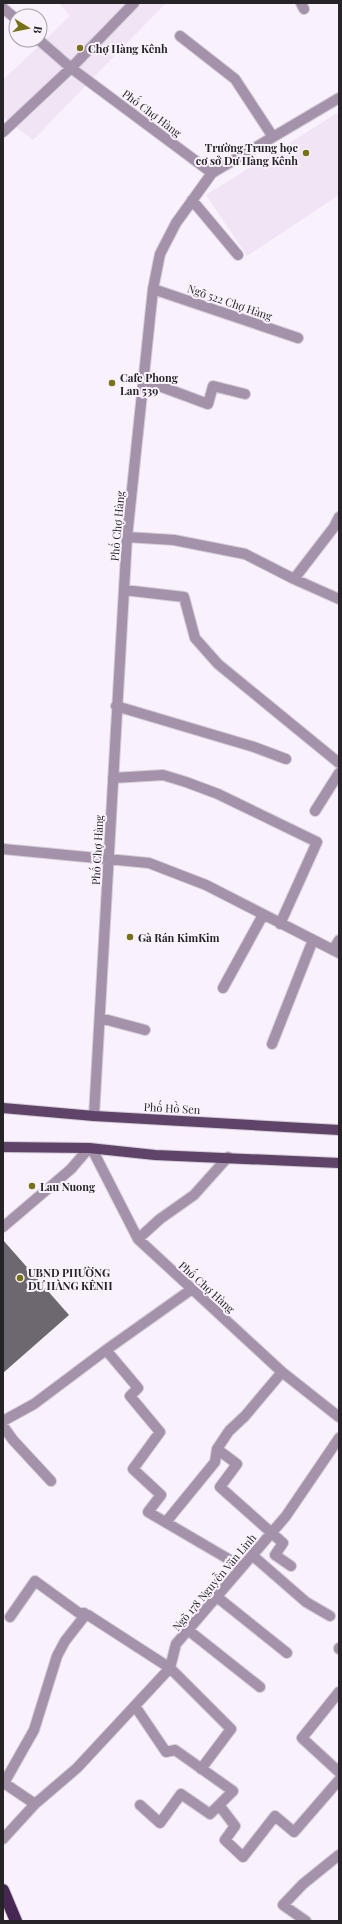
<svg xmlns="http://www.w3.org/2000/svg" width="342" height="1924" font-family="'Playfair Display',serif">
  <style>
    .built { fill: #f0e4f5 }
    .building { fill: #6d676f }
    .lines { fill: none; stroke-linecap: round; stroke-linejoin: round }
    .minor-casing { stroke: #d3ccd6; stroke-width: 12 }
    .major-casing { stroke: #d3ccd6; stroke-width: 12 }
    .highway-casing { stroke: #d3ccd6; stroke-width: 14 }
    .minor { stroke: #a392a9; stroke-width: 10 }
    .major { stroke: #5f4369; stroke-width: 10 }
    .highway { stroke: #472653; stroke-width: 12 }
    .poi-dot { fill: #767215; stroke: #f9f1fc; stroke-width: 1.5 }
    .labels { text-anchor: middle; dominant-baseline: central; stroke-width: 4; stroke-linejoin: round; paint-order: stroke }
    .poi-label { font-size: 11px; font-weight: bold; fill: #272428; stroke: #f9f1fc; text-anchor: start }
    .street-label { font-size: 11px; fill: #272428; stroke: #f9f1fc }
  </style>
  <rect width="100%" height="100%" fill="#f9f1fc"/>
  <path class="built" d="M59,3H166L33,140L3,117V80L70,16Z
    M339,112V195L247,256L206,195Z"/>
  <path class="building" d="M3,1240L69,1315L3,1373Z"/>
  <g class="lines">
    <defs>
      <path id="minor" d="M301,3L304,9
        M3,8L16,19
        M180,36L235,79L273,137
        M39,40L71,68L212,173
        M3,132L71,68L134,3
        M192,200L238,255
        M153,289L298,338
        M143,380L208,404L213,386L245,394
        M127,537L174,540L245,554L294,579L334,527L339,517
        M294,579L339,599
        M124,590L184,597L195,638L218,664L339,763
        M116,706L254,747L286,759
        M113,778L163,775L186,782L218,794L317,842L280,924
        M315,811L339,773
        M3,849L149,863L206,885L339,953
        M333,950L339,940
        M223,988L263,915
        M100,1018L145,1030
        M272,1044L313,940
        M94,1116L127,537L153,289L160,254L176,223L212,173L339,98
        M92,1149L138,1239L282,1372L339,1417
        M3,1227L71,1169L89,1148
        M138,1239L160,1219L194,1195L228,1157
        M106,1350L138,1388L130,1396L160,1432L133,1469L161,1495L148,1512L242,1567
        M3,1421L34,1404L106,1350L192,1289
        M3,1426L13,1440L51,1481
        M217,1449L237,1464L220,1487L283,1543L275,1555L291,1566
        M166,1522L215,1462L217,1449L229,1431L245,1416L282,1372
        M252,1555L306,1602L330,1616
        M217,1597L287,1653
        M10,1617L35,1581L79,1613L88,1615L170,1668L231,1729L201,1769
        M188,1630L260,1687
        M339,1648V1649
        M339,1692L302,1738L339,1772
        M135,1706L166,1752L175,1750L233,1791L210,1814L181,1794L160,1823L140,1805
        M35,1804L4,1783L34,1730L57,1656L65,1641L83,1618L84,1613
        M219,1805L235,1826L225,1840L243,1857L275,1816L294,1832L339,1780
        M3,1839L35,1804L77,1768L170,1668L176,1644L286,1516L339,1438
        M306,1921L283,1905L303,1884L339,1855"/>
      <path id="major" d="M3,1108L94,1116L339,1130
        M3,1147L89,1148L155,1155L339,1163"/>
      <path id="highway" d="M3,1890L16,1921"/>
    </defs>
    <use href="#minor" class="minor-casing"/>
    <use href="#major" class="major-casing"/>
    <use href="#highway" class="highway-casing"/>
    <use href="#minor" class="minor"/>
    <use href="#major" class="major"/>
    <use href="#highway" class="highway"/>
  </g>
  <g class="poi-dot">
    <circle cx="80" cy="48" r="4"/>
    <circle cx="306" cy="153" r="4"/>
    <circle cx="112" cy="383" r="4"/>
    <circle cx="130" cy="937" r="4"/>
    <circle cx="32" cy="1186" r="4"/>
    <circle cx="20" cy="1278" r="4"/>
  </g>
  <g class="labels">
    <g class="poi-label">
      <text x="88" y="48">Chợ Hàng Kênh</text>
      <text x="298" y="147" text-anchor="end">Trường Trung học<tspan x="298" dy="13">cơ sở Dư Hàng Kênh</tspan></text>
      <text x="120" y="377">Cafe Phong<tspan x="120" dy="13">Lan 539</tspan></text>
      <text x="138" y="937">Gà Rán KimKim</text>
      <text x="40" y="1186">Lau Nuong</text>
      <text x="28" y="1272">UBND PHƯỜNG<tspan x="28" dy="13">DƯ HÀNG KÊNH</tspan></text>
    </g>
    <g class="street-label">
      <text transform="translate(152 113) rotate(37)">Phố Chợ Hàng</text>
      <text transform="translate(230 302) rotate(19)">Ngõ 522 Chợ Hàng</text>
      <text transform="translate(117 526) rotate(-85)">Phố Chợ Hàng</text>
      <text transform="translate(97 850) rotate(-87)">Phố Chợ Hàng</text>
      <text transform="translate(172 1108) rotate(3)">Phố Hồ Sen</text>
      <text transform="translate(207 1287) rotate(42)">Phố Chợ Hàng</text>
      <text transform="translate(214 1582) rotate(-50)">Ngõ 178 Nguyễn Văn Linh</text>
    </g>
  </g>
  <rect width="342" height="1924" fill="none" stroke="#272428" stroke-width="8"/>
  <g transform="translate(28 28) rotate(100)"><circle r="19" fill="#f9f1fc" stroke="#a59fa7"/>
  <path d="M0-3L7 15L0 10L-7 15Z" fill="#767215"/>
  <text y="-6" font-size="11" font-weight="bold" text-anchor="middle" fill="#272428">B</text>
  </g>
</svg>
